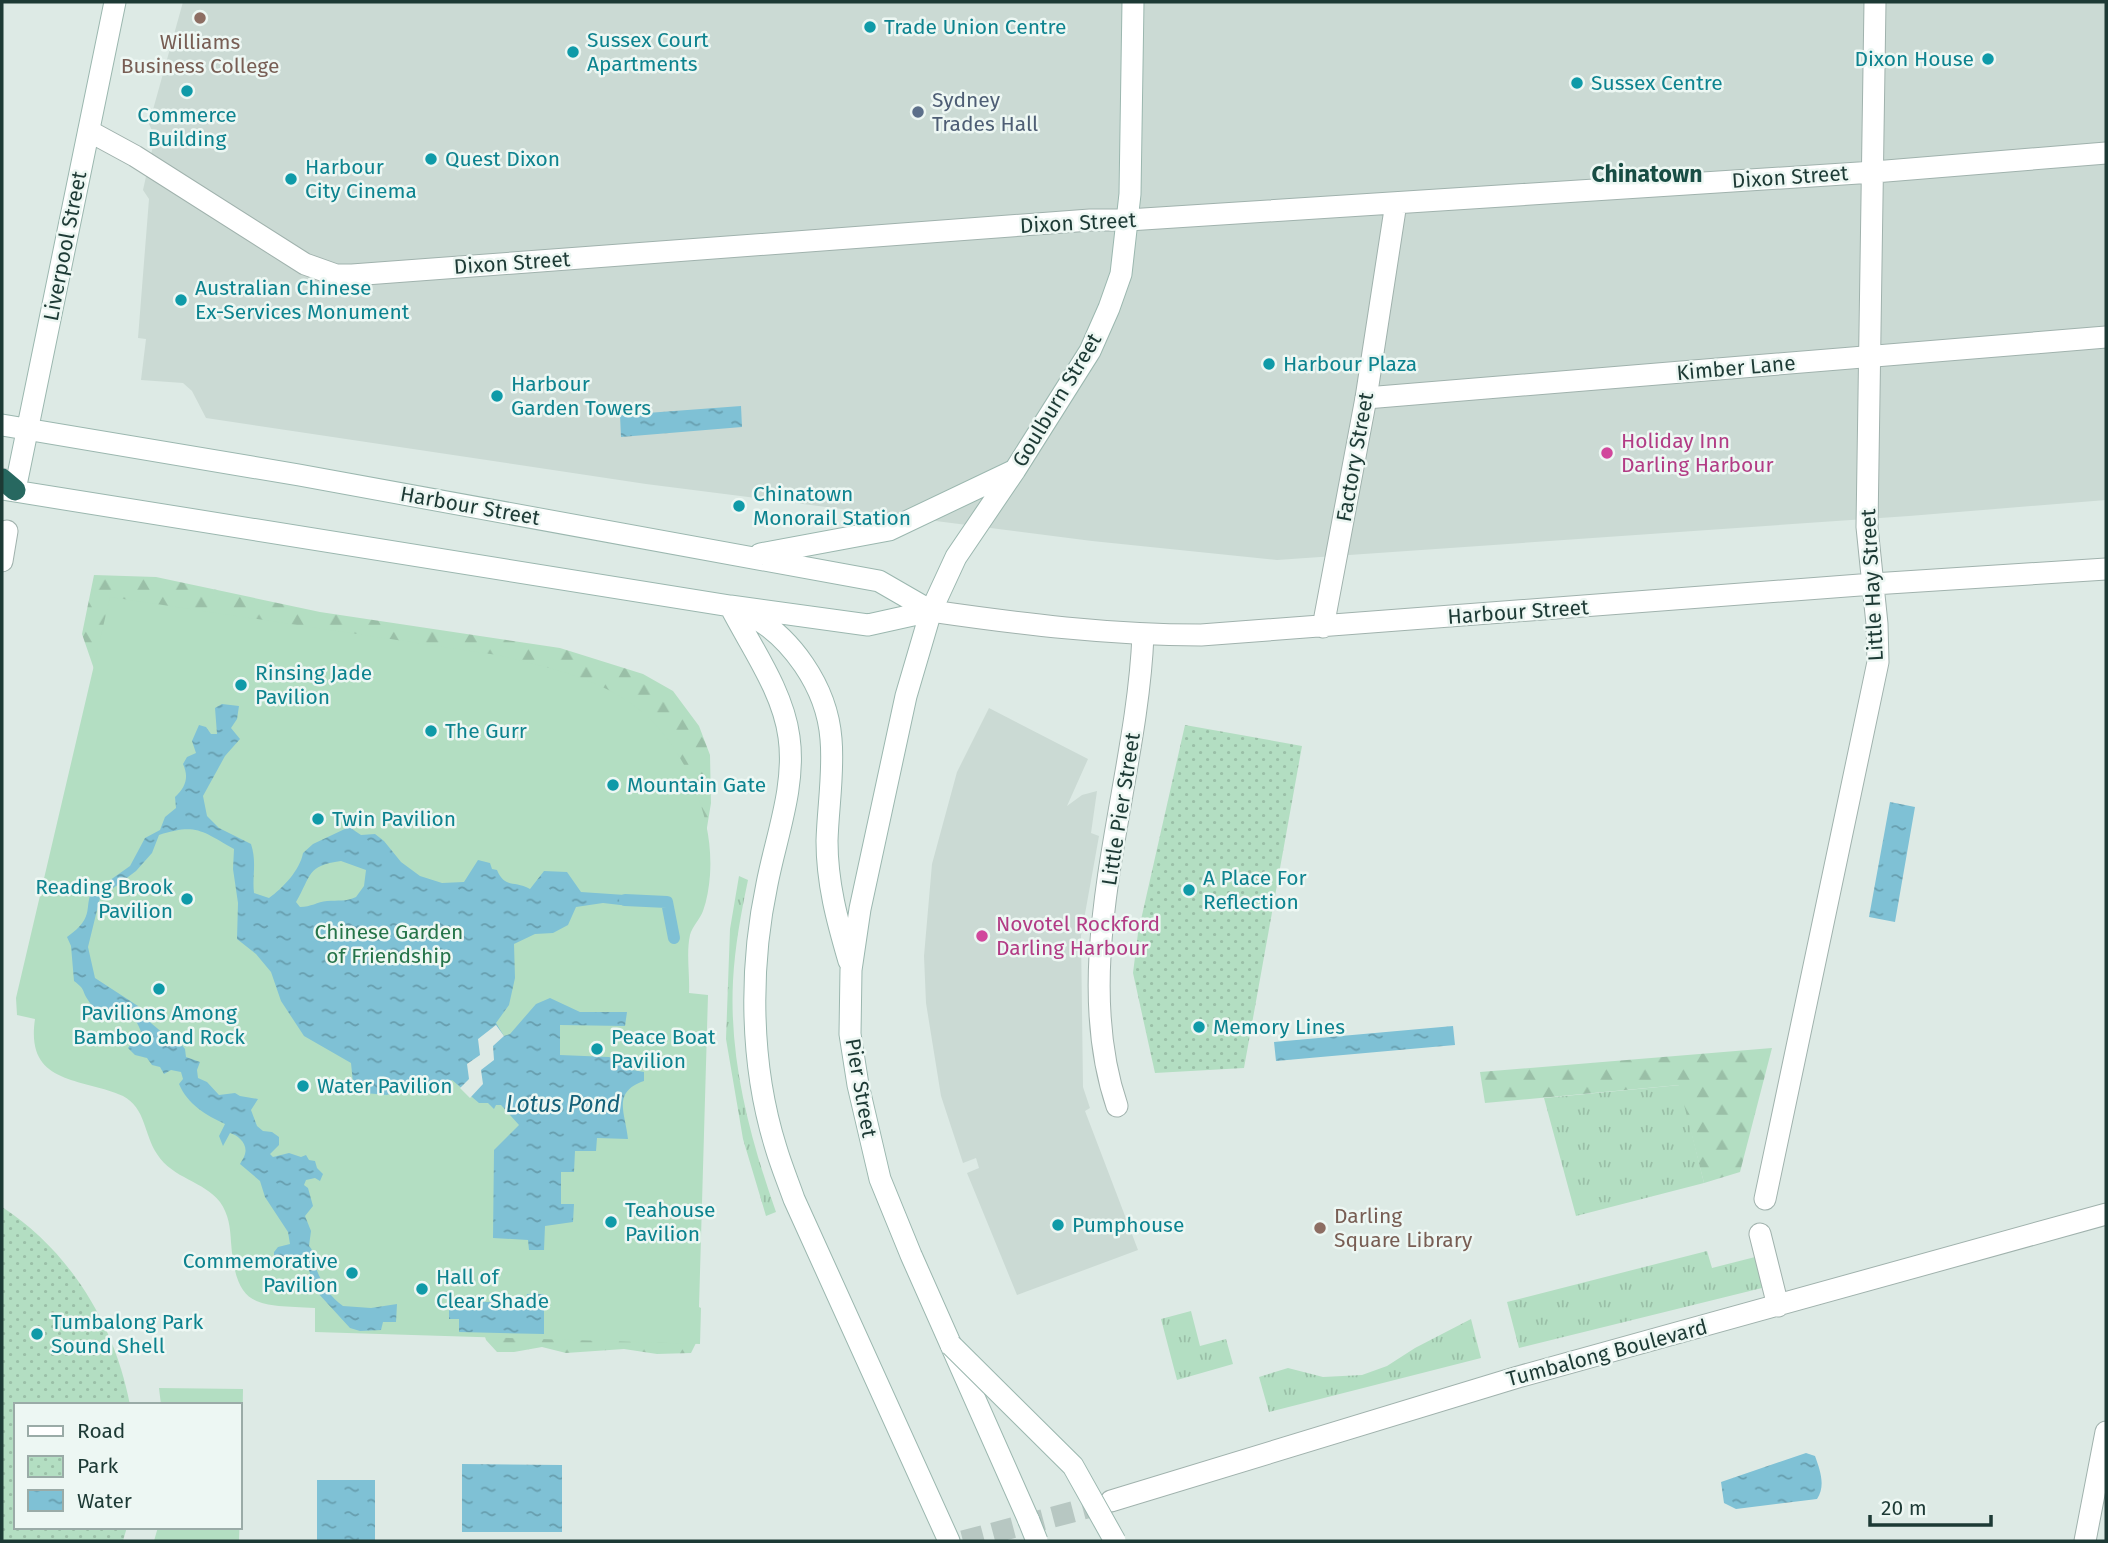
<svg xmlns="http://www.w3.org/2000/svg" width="2108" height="1543" font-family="'Fira Sans',sans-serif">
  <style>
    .built { fill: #cbdad4 }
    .grass { fill: url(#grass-tufts) }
    .forest { fill: url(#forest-firs) }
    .park { fill: url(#park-dots) }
    .garden { fill: #b3dec2 }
    .water { fill: url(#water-ripples); fill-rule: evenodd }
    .pier { fill: #ddeae5 }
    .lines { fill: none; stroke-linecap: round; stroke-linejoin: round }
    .stream { stroke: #7fc1d5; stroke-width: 12 }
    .street-tunnel { stroke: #b7c7c2; stroke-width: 21; stroke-dasharray: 21 10; stroke-linecap: butt }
    .lane-casing { stroke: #a0b2ad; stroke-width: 23 }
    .street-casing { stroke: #a0b2ad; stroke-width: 23 }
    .secondary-casing { stroke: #9bb7af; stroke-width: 23 }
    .highway-casing { stroke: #bbc4c2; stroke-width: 23 }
    .lane { stroke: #fff; stroke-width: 21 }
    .street { stroke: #fff; stroke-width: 21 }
    .secondary { stroke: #fff; stroke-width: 21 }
    .highway { stroke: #276860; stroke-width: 21 }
    .secondary-bridge-casing { stroke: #9bb7af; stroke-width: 23; stroke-linecap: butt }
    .secondary-bridge { stroke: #fff; stroke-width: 21 }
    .education-dot { fill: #8d6e63; stroke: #edf7f3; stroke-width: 2.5 }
    .culture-dot { fill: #0f9aa8; stroke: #edf7f3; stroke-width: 2.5 }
    .service-dot { fill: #5c6f8a; stroke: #edf7f3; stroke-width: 2.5 }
    .hotel-dot { fill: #d1479c; stroke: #edf7f3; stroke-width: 2.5 }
    .labels { text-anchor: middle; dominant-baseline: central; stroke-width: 5; stroke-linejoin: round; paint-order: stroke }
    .culture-label { font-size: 21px; fill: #0d838f; stroke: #edf7f3; text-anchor: start }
    .education-label { font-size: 21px; fill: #785e54; stroke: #edf7f3 }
    .service-label { font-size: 21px; fill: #4e5e75; stroke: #edf7f3; text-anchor: start }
    .street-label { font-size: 21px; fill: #1d3a35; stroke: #edf7f3 }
    .hotel-label { font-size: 21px; fill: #b23c85; stroke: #edf7f3; text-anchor: start }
    .park-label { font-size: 21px; fill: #257449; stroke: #edf7f3 }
    .neighbourhood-label { font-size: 23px; font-weight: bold; fill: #184d44; stroke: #edf7f3 }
    .water-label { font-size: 23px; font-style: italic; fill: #14617a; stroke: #edf7f3 }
  </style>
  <defs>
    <pattern id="grass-tufts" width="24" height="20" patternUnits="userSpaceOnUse" patternTransform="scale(1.75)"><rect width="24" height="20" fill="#b3dec2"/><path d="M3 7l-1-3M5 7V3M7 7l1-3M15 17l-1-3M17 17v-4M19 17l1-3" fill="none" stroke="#9abfa7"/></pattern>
    <pattern id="forest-firs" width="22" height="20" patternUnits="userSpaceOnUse" patternTransform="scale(1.75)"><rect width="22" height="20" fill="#b3dec2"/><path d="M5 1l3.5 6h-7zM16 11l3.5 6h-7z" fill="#9abfa7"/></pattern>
    <pattern id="park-dots" width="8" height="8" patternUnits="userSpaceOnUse" patternTransform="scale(1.75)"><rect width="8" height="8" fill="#b3dec2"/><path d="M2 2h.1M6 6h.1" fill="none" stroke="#9abfa7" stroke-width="1.8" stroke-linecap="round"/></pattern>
    <pattern id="water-ripples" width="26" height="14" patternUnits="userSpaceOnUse" patternTransform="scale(1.75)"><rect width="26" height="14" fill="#7fc1d5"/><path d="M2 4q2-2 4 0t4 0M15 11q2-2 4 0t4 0" fill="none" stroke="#679eae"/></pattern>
  </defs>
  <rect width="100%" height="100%" fill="#ddeae5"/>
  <path class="built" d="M183,2H2106V500L1909,516L1277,560L1092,541L646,484L206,418L192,391L183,383L141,380L146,339L138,338L149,199L143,190L155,137L149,124Z
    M989,708L1088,759L1067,806L1082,795L1097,791L1091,833L1099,836L1081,936L1083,1087L1090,1108L1085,1111L1138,1250L1017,1295L967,1173L979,1168L976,1158L963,1163L941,1096L926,1003L924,956L932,864L957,772Z"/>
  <path class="grass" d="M739,876L748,880C741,913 735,946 733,981C729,1060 750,1138 776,1212L766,1216L743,1139L726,1039L730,929Z
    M1680,1085L1704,1183L1576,1216L1544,1098Z
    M1707,1251L1712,1268L1759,1256L1766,1287L1519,1348L1507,1302Z
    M1191,1311L1200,1346L1226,1339L1233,1364L1177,1380L1161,1319Z
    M1471,1319L1481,1358L1269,1412L1259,1377L1288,1368L1323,1377L1362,1375L1387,1366L1415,1348Z"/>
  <path class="forest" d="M94,575L156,577L320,612L560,648L643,674L673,691L699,726L710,755L711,803L699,876L94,669L82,634Z
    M1772,1048L1740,1172L1704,1183L1679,1085L1485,1103L1480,1072Z
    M482,1327L699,1337L691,1353L657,1354L624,1349L566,1353L542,1347L514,1352H497L486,1340Z"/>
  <path class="park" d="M1185,725L1302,746L1244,1068L1155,1073L1133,973L1138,933Z
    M2,1207C70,1251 115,1325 130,1405H16V1527H127L123,1541H2Z"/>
  <path class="garden" d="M110,597L497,655C587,676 657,693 694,787C706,815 712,844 710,875C709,887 707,900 703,911C700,919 692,927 690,935C686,953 690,975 689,993L708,995L699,1307L701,1308L700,1344L315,1332V1308C257,1305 236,1310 231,1242C230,1227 229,1215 220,1202C204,1181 173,1179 157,1154C144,1135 146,1108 123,1096C82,1077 25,1086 35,1019L17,1015L16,998Z
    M159,1388L243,1389L241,1501L240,1405H161Z
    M240,1511L239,1541H154L158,1527H240Z"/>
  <path class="water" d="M741,406L742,427L621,437L620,415Z
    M222,704L239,706L237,719L231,728L240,739L225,756L203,796L207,816L219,828L251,844C257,862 252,876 254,893L269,898C283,888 300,870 303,853L313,844L349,827L361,835L375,834L384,841L401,862L420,876L442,883L464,882L478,860L490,863L492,869L497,870C505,889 514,880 530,889L544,871L567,872L581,892L640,896L641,904L629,906L603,903L576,907L568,925L553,933L535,934L514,944L515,978L509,1005L496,1023L504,1036L510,1034L536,1004L550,998L580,1012H627L625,1026L560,1025V1055L609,1057L624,1062L627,1069L644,1072V1081C612,1092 625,1112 628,1139L597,1138L596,1151H575L574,1172H561V1204H574L573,1222L545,1226L544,1250H529L528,1240L493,1238L494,1150L519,1125L501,1105H496L494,1109L488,1103H479L452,1080L426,1093L404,1088L387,1095L365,1093L353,1083L351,1063L304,1036L281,1001L271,972L256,954L237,939L238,903L233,869L234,849C202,831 196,823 159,835L152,853L136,871L100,898L88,947L95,978L138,1006L145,1018L164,1034L178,1040L185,1049L186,1057L200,1062L197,1070L198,1078L207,1082L219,1095L235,1093L240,1096L258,1099L251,1110L257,1126L263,1131L272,1132L279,1137V1145L270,1154L273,1157L289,1153L301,1157L306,1155L309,1160L315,1161L317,1168L323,1174L320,1181L315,1178L306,1180L304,1185L308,1188L313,1206L305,1216L311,1231L309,1246C315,1252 314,1259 316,1268C321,1282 330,1297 343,1306L371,1308L397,1304L396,1322H383L381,1330L360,1331L350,1328L317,1292L307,1265L296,1257L274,1262V1252L278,1247L290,1244L288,1232L265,1197L260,1181L240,1164C242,1160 244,1158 245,1154C248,1144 238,1135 230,1133L223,1146L219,1136L225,1124C206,1115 188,1105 179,1084L183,1079L181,1072L171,1070L164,1074L160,1067L152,1065L147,1058L135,1055L128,1048L134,1040L142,1035C138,1022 134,1016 122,1012L114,1018C106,1014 92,1008 88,1000C81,989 86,990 74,981L71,946L67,937C98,915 81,908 95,883H106L130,866L145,838L160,830L165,817L176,808L175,797C186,787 189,777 183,764L187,757L196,753L192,741L199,725L206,727L211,734H217L215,708ZM341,861L366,870L364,886L356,897C346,902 338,900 327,901C317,902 311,907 300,907L296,902C312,875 306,866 341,861Z
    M1890,802L1915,807L1895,922L1869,917Z
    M1453,1026L1455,1045L1276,1061L1274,1042Z
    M527,1294H544V1334L459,1332V1319H449V1301L526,1303Z
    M1806,1453L1815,1456C1820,1470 1826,1486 1817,1499L1736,1509L1724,1503L1721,1482Z
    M462,1464L562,1465V1532H462Z
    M317,1480H375V1541H317Z"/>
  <path class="pier" d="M496,1025L504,1036L493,1046L494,1060L481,1070L483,1084L470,1098L460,1088L469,1079L467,1064L480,1055L478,1039Z"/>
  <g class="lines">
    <path class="stream" d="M625,900L667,902L674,938"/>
    <path class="street-tunnel" d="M963,1541L1110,1502"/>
    <defs>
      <path id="lane" d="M1366,398L2106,337
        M1117,1106C1067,959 1137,787 1143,635"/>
      <path id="street" d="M89,131L135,156L305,264L336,275H352L1090,220H1128L1874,172L2106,153
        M2,561L7,531
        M931,611C1021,624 1110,635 1201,635L1873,584L2106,569
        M1323,627L1366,398L1396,203
        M1765,1199L1878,662L1877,624L1867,527L1875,2
        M1760,1234L1778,1306
        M1111,1501L1518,1377L2106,1214
        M2085,1541L2106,1432"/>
      <path id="secondary" d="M2,425L299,475L879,581L931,611
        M2,489L730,606L868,625L931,611
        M15,490L115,2
        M760,554L889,530L1013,471
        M730,606C751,647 783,691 789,737C796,786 776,837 767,884C749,969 750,1065 776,1148C781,1165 788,1182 794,1199L949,1541
        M745,612C791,635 827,687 831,739C834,772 828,807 827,841C827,883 837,920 849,961
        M1029,1521L911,1255L880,1179L858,1085L850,1034L851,970L860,909L906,696L931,611L956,557L1015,470L1090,351L1109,308L1121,274L1130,194L1133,2"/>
      <path id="highway" d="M2,479L15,490"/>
    </defs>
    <use href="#lane" class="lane-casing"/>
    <use href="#street" class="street-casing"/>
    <use href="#secondary" class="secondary-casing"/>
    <use href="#highway" class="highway-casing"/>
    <use href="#lane" class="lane"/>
    <use href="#street" class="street"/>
    <use href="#secondary" class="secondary"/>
    <use href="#highway" class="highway"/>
    <defs>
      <path id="secondary-bridge" d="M951,1345L1073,1466L1115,1541
        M1029,1521L1037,1541"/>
    </defs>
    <use href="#secondary-bridge" class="secondary-bridge-casing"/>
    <use href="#secondary-bridge" class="secondary-bridge"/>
  </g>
  <g class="education-dot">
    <circle cx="200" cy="18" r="7"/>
    <circle cx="1320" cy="1228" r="7"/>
  </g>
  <g class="culture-dot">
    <circle cx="870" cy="27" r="7"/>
    <circle cx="573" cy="52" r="7"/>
    <circle cx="1988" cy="59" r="7"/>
    <circle cx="1577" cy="83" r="7"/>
    <circle cx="187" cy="91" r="7"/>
    <circle cx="431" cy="159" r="7"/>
    <circle cx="291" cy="179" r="7"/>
    <circle cx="181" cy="300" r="7"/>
    <circle cx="1269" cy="364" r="7"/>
    <circle cx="497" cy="396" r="7"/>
    <circle cx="739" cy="506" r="7"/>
    <circle cx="241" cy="685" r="7"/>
    <circle cx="431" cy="731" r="7"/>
    <circle cx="613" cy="785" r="7"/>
    <circle cx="318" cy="819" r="7"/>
    <circle cx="1189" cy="890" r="7"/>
    <circle cx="187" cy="899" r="7"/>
    <circle cx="159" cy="989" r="7"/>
    <circle cx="1199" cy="1027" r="7"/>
    <circle cx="597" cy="1049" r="7"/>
    <circle cx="303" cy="1086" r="7"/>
    <circle cx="611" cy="1222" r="7"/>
    <circle cx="1058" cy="1225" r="7"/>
    <circle cx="352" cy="1273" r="7"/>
    <circle cx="422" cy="1289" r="7"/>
    <circle cx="37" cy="1334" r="7"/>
  </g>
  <circle class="service-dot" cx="918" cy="112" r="7"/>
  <g class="hotel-dot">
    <circle cx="1607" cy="453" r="7"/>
    <circle cx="982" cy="936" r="7"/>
  </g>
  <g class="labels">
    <g class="culture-label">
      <text x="884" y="27">Trade Union Centre</text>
      <text x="587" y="40">Sussex Court<tspan x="587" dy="24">Apartments</tspan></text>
      <text x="1974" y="59" text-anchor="end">Dixon House</text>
      <text x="1591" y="83">Sussex Centre</text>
      <text x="187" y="115" text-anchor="middle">Commerce<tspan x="187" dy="24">Building</tspan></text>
      <text x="445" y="159">Quest Dixon</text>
      <text x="305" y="167">Harbour<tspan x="305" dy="24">City Cinema</tspan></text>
      <text x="195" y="288">Australian Chinese<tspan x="195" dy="24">Ex-Services Monument</tspan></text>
      <text x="1283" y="364">Harbour Plaza</text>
      <text x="511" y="384">Harbour<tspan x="511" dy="24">Garden Towers</tspan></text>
      <text x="753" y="494">Chinatown<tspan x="753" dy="24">Monorail Station</tspan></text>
      <text x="255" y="673">Rinsing Jade<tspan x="255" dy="24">Pavilion</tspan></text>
      <text x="445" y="731">The Gurr</text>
      <text x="627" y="785">Mountain Gate</text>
      <text x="332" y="819">Twin Pavilion</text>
      <text x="1203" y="878">A Place For<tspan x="1203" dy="24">Reflection</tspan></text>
      <text x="173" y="887" text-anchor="end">Reading Brook<tspan x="173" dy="24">Pavilion</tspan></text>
      <text x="159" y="1013" text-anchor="middle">Pavilions Among<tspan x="159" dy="24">Bamboo and Rock</tspan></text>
      <text x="1213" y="1027">Memory Lines</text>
      <text x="611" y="1037">Peace Boat<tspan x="611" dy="24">Pavilion</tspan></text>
      <text x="317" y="1086">Water Pavilion</text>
      <text x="625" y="1210">Teahouse<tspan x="625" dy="24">Pavilion</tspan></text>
      <text x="1072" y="1225">Pumphouse</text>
      <text x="338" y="1261" text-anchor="end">Commemorative<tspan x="338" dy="24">Pavilion</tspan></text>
      <text x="436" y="1277">Hall of<tspan x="436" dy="24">Clear Shade</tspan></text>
      <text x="51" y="1322">Tumbalong Park<tspan x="51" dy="24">Sound Shell</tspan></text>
    </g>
    <g class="education-label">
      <text x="200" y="42">Williams<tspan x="200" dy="24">Business College</tspan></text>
      <text x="1334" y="1216" text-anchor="start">Darling<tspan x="1334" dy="24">Square Library</tspan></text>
    </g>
    <g class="service-label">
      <text x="932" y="100">Sydney<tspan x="932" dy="24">Trades Hall</tspan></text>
    </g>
    <g class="street-label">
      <text transform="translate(1790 177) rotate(-4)">Dixon Street</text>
      <text transform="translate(1078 223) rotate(-3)">Dixon Street</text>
      <text transform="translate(65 246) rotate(-79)">Liverpool Street</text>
      <text transform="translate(512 263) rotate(-4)">Dixon Street</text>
      <text transform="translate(1736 368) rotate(-5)">Kimber Lane</text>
      <text transform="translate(1057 400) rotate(-59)">Goulburn Street</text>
      <text transform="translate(1355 457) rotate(-80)">Factory Street</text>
      <text transform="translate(470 506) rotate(10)">Harbour Street</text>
      <text transform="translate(1872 585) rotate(-93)">Little Hay Street</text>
      <text transform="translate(1518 612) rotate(-4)">Harbour Street</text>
      <text transform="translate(1121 809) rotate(-81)">Little Pier Street</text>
      <text transform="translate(861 1088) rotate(80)">Pier Street</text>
      <text transform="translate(1607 1353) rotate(-15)">Tumbalong Boulevard</text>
    </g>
    <g class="hotel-label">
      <text x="1621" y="441">Holiday Inn<tspan x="1621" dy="24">Darling Harbour</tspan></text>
      <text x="996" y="924">Novotel Rockford<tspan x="996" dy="24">Darling Harbour</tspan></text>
    </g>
    <g class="park-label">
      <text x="389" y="932">Chinese Garden<tspan x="389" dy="24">of Friendship</tspan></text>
    </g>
    <g class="neighbourhood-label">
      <text x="1647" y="174">Chinatown</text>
    </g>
    <g class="water-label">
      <text x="563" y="1104">Lotus Pond</text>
    </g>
  </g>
  <rect width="2108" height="1543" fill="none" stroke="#1d3a35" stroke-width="7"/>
  <rect x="14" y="1403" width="228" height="126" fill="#edf7f3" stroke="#9aaba7" stroke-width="2"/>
  <rect x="28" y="1426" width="35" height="10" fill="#ffffff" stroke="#9aaba7" stroke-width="2"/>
  <text x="77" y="1438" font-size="21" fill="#1d3a35">Road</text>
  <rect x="28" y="1456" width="35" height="21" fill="url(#park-dots)" stroke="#9aaba7" stroke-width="2"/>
  <text x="77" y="1473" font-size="21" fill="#1d3a35">Park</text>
  <rect x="28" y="1490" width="35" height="21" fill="url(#water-ripples)" stroke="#9aaba7" stroke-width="2"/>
  <text x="77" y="1508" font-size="21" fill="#1d3a35">Water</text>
  <path d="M1870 1515v10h121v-10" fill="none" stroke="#1d3a35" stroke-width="3.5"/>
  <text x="1881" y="1515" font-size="21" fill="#1d3a35" stroke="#edf7f3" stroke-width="5" paint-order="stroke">20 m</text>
</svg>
